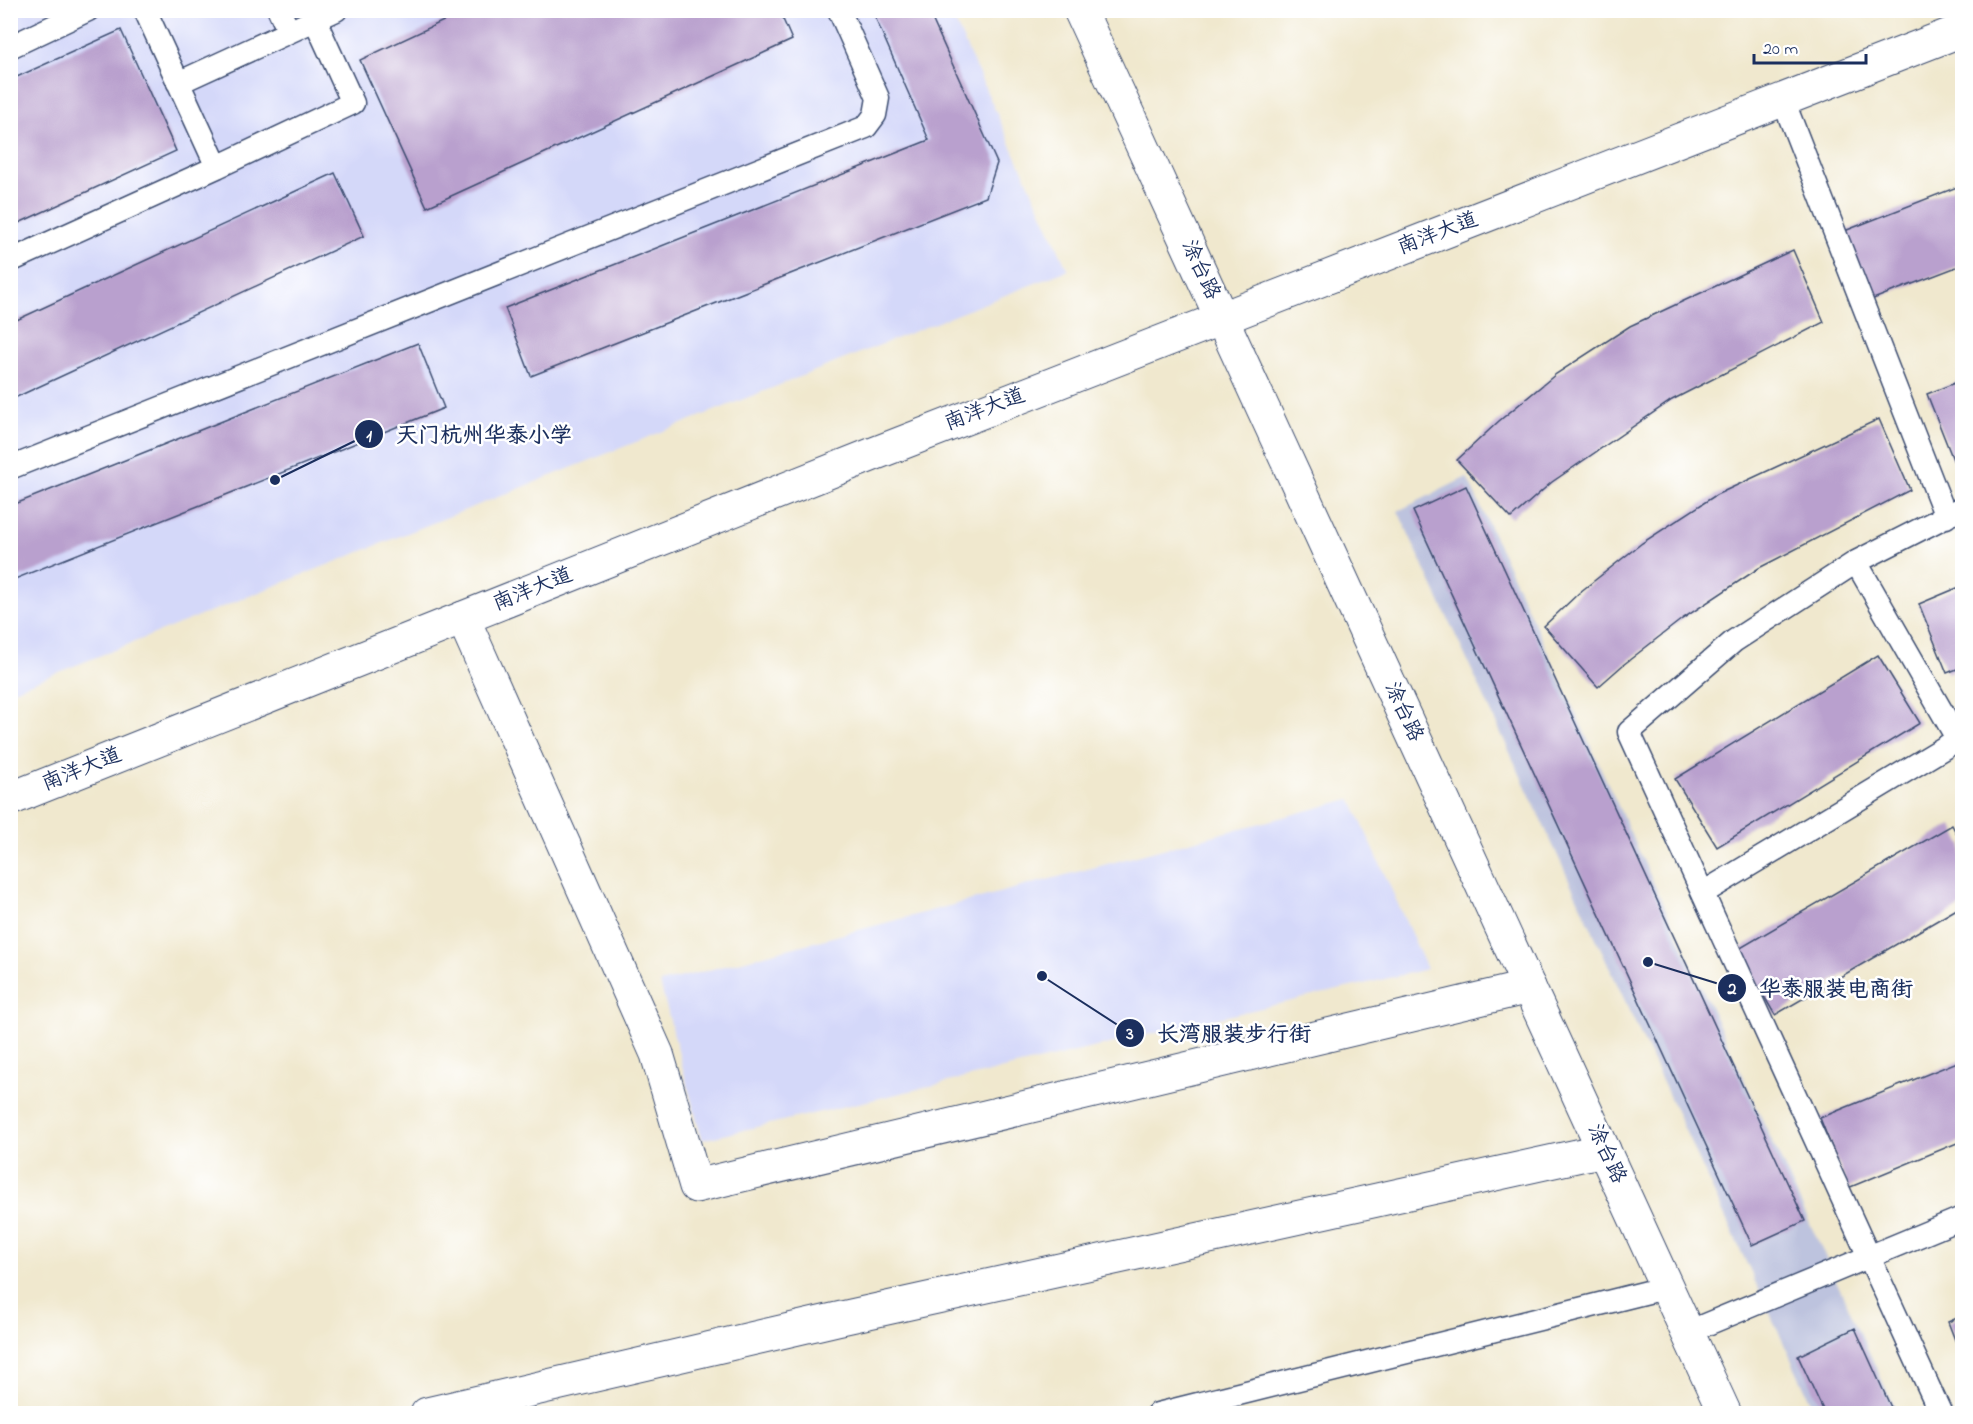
<svg xmlns="http://www.w3.org/2000/svg" width="1973" height="1424" font-family="'Indie Flower','LXGW WenKai TC',sans-serif">
  <style>
    .built { fill: #d4d8f9 }
    .industrial { fill: #bdc3de }
    .building { fill: #b9a0ce }
    .lines { fill: none; stroke-linecap: round; stroke-linejoin: round }
    .service-casing { stroke: #3b4b6f; stroke-width: 25 }
    .minor-casing { stroke: #3b4b6f; stroke-width: 35 }
    .tertiary-casing { stroke: #3b4b6f; stroke-width: 35 }
    .service { stroke: #fff; stroke-width: 22 }
    .minor { stroke: #fff; stroke-width: 33 }
    .tertiary { stroke: #fff; stroke-width: 33 }
    .labels { text-anchor: middle; dominant-baseline: central; stroke-width: 5; stroke-linejoin: round; paint-order: stroke }
    .street-label { font-size: 21px; fill: #1b2f5e; stroke: #fff }
    .leader { fill: none; stroke: #1b2f5e; stroke-width: 2 }
    .callout-dot { fill: #1b2f5e; stroke: #fff; stroke-width: 2 }
    .mark-label { font-size: 18px; text-anchor: middle; font-weight: bold; fill: #fff }
    .callout-label { font-size: 22px; text-anchor: middle; font-weight: bold; fill: #1b2f5e; stroke: #fff; stroke-width: 5; stroke-linejoin: round; paint-order: stroke }
  </style>
  <rect width="100%" height="100%" fill="#fff"/>
  <filter id="ink" filterUnits="userSpaceOnUse"><feTurbulence type="fractalNoise" baseFrequency=".0167" numOctaves="2"/><feDisplacementMap in="SourceGraphic" scale="12" xChannelSelector="R" yChannelSelector="G"/><feConvolveMatrix kernelMatrix="1 2 1 2 8 2 1 2 1" color-interpolation-filters="sRGB"/></filter>
  <filter id="wash" filterUnits="userSpaceOnUse"><feTurbulence type="fractalNoise" baseFrequency=".008" numOctaves="4" result="noise"/><feDisplacementMap in="SourceGraphic" scale="24" xChannelSelector="R" yChannelSelector="G"/><feGaussianBlur stdDeviation="1.35" result="paint"/><feColorMatrix in="noise" values="0 0 0 0 0 0 0 0 0 0 0 0 0 0 0 0 0 1.4 0 .05"/><feComposite in="paint" operator="in"/></filter>
  <g filter="url(#wash)">
    <rect width="100%" height="100%" fill="#f0e8ce"/>
    <path class="built" d="M11,11H950L1068,270L11,691Z
      M1351,799L1427,969L702,1140L660,983Z"/>
    <path class="industrial" d="M1467,477L1897,1413H1816L1398,511Z"/>
    <g id="blocks">
      <path class="building" d="M467,10H779L792,40L427,207L360,60Z
        M872,10H928L997,163L986,197L531,376L505,308L929,140Z
        M121,30L176,151L10,227V80Z
        M335,173L364,236L10,400V323Z
        M1962,185V265L1868,301L1842,232Z
        M1793,250L1824,322L1672,400L1552,482L1511,518L1457,460L1499,421L1556,374L1630,326Z
        M418,343L444,408L10,581V506Z
        M1962,380V459L1954,462L1927,394Z
        M1879,419L1910,490L1759,568L1682,619L1623,665L1598,687L1544,626L1580,592L1642,543L1716,495Z
        M1466,486L1805,1221L1752,1245L1413,511Z
        M1962,586V667L1947,673L1919,604Z
        M1878,655L1920,723L1717,847L1675,779Z
        M1952,825L1962,844V906L1775,1015L1737,950Z
        M1962,1060V1141L1848,1188L1820,1118Z
        M1962,1316V1358L1948,1322Z
        M1855,1328L1894,1414H1825L1798,1356Z"/>
    </g>
  </g>
  <g filter="url(#ink)">
    <use href="#blocks" fill-opacity="0" stroke="#3b4b6f" stroke-width="1.5"/>
    <g class="lines">
      <defs>
        <path id="service" d="M279,10L289,32L336,10
          M10,47L88,10
          M178,83L289,32
          M1783,100L1946,517
          M217,167L353,103L315,20
          M10,261L217,167L145,10
          M10,468L866,127L875,115L878,98L839,10
          M1856,562L1958,740
          M1703,893L1962,737
          M1688,1332L1962,1218
          M1158,1414L1668,1287
          M1941,1414L1629,732L1734,641L1856,562L1962,508"/>
        <path id="minor" d="M463,618L657,1054L696,1186L1529,987
          M427,1414L837,1319L1604,1150"/>
        <path id="tertiary" d="M1080,10L1725,1414
          M10,799L876,453L1962,30"/>
      </defs>
      <use href="#service" class="service-casing"/>
      <use href="#minor" class="minor-casing"/>
      <use href="#tertiary" class="tertiary-casing"/>
      <use href="#service" class="service"/>
      <use href="#minor" class="minor"/>
      <use href="#tertiary" class="tertiary"/>
    </g>
  </g>
  <g class="labels">
    <g class="street-label">
      <text transform="translate(1438 234) rotate(-21)">南洋大道</text>
      <text transform="translate(1200 270) rotate(65)">涂台路</text>
      <text transform="translate(985 410) rotate(-21)">南洋大道</text>
      <text transform="translate(533 590) rotate(-22)">南洋大道</text>
      <text transform="translate(1403 712) rotate(65)">涂台路</text>
      <text transform="translate(82 770) rotate(-22)">南洋大道</text>
      <text transform="translate(1606 1154) rotate(65)">涂台路</text>
    </g>
  </g>
  <path class="leader" d="M275 480L369 434M1648 962L1732 988M1042 976L1130 1033"/>
  <g class="callout-dot">
    <circle cx="275" cy="480" r="6"/>
    <circle cx="1648" cy="962" r="6"/>
    <circle cx="1042" cy="976" r="6"/>
    <circle cx="369" cy="434" r="15"/>
    <circle cx="1732" cy="988" r="15"/>
    <circle cx="1130" cy="1033" r="15"/>
  </g>
  <g class="mark-label">
    <text x="369" y="441">1</text>
    <text x="1732" y="994">2</text>
    <text x="1130" y="1039">3</text>
  </g>
  <g class="callout-label">
    <text x="484" y="442">天门杭州华泰小学</text>
    <text x="1836" y="996">华泰服装电商街</text>
    <text x="1234" y="1041">长湾服装步行街</text>
  </g>
  <rect width="1973" height="1424" fill="none" stroke="#fff" stroke-width="36"/>
  <path d="M1754 54v9h112v-9" fill="none" stroke="#1b2f5e" stroke-width="3"/>
  <text x="1763" y="54" font-size="18" fill="#1b2f5e" stroke="#ffffff" stroke-width="4.5" paint-order="stroke">20 m</text>
</svg>
